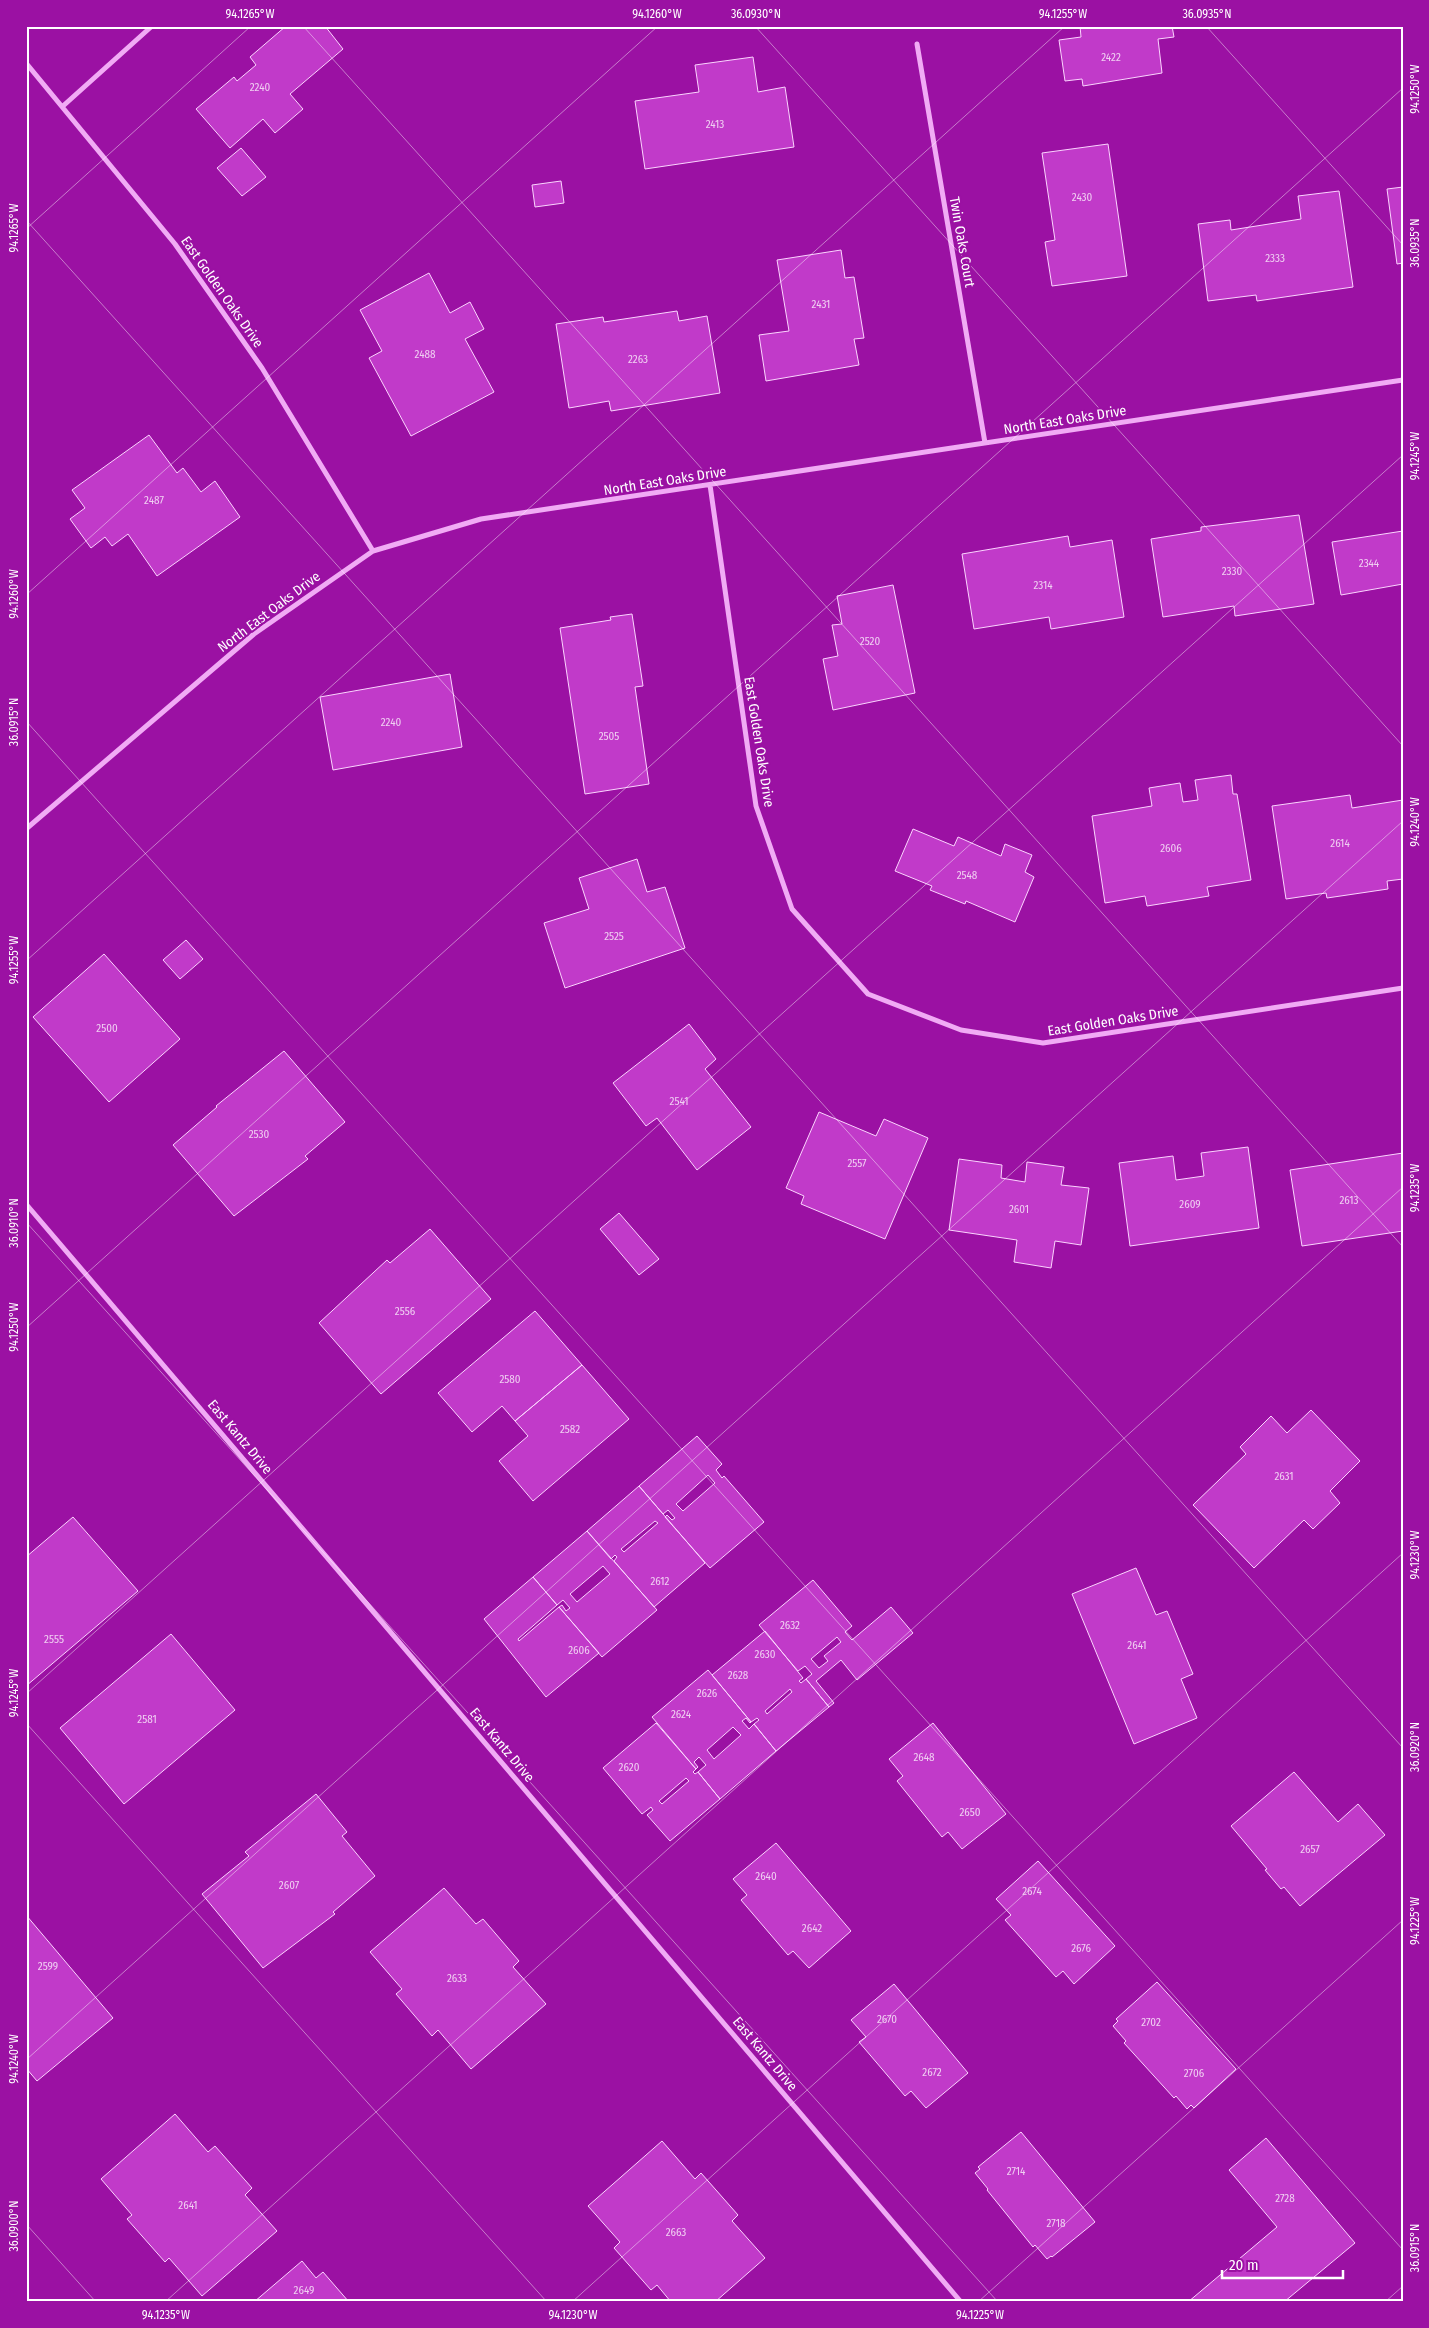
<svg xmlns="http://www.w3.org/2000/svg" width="1429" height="2328" font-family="'Fira Sans Condensed',sans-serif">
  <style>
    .building { fill: #c13ac9; stroke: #fbd4fe; fill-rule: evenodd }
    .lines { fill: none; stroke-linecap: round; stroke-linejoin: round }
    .street { stroke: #f1abf5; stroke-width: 5 }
    .ticks { fill: none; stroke: #fff; stroke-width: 1; stroke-opacity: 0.45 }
    .labels { text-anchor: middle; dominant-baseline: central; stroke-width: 4; stroke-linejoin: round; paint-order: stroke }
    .number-label { font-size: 11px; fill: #f0cef2 }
    .street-label { font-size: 14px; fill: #fff; stroke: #9b11a3 }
    .neatline { fill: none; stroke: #fff; stroke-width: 2 }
    .ticks-label { font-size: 12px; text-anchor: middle; fill: #fff }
  </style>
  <rect width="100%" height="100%" fill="#9b11a3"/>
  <path class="building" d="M286,26H325L343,49L290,94L303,109L275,133L263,119L230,148L196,109L234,77L237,81L256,65L250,57Z
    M1080,26H1172L1174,37L1158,39L1162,73L1083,86L1082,79L1065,81L1059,40L1081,37Z
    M753,57L758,92L785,87L794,147L645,169L635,101L699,92L695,65Z
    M1108,144L1127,276L1052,286L1045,242L1055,240L1042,153Z
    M241,148L266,177L242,196L217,168Z
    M561,181L564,203L535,207L532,185Z
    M1403,187V263L1397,264L1387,189Z
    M1339,191L1353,287L1257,301L1256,295L1208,301L1198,224L1230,220L1231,230L1301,219L1298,196Z
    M841,250L845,278L854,277L864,338L854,339L859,365L766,381L759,335L789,331L777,260Z
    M429,273L450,313L470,302L484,329L465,339L494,392L411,436L369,358L382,351L360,310Z
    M677,311L679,321L707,316L720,393L611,411L609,401L569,408L556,324L603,317L604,322Z
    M149,435L177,473L183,468L201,492L215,481L240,517L157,576L128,534L112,546L105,537L91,548L70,519L85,508L72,490Z
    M1299,515L1314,604L1235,616L1234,606L1163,617L1151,539L1201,531V527Z
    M1403,531V584L1341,595L1332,542Z
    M1068,536L1070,547L1112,540L1124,617L1051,629L1049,617L974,629L962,554Z
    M893,585L915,693L833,710L823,659L838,656L832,625L842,624L837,596Z
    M632,614L643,686L635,687L649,784L585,794L560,628L611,620L610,617Z
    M450,674L462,747L333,770L320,697Z
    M1231,775L1233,794H1237L1251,880L1207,887L1209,896L1147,906L1145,896L1105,903L1092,816L1152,806L1149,788L1180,783L1183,802L1198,800L1195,780Z
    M1350,795L1352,808L1403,800V879L1387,881L1388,889L1327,898L1326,893L1286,899L1272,806Z
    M913,829L954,846L958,837L1001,856L1005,844L1032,855L1025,872L1034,877L1015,922L966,901L965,904L930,890L932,886L895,871Z
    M637,859L647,892L665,887L685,948L565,988L544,923L589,909L579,878Z
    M186,940L203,959L180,979L163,960Z
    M104,954L180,1039L109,1102L33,1017Z
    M689,1024L716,1059L705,1069L751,1127L697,1170L657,1118L646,1126L613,1083Z
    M284,1051L345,1122L305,1156L308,1159L234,1216L173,1145L217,1107L216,1106Z
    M819,1112L876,1136L884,1119L928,1138L885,1239L801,1204L804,1196L786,1188Z
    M1248,1147L1259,1228L1130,1246L1119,1163L1173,1156L1176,1180L1204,1176L1201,1153Z
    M1403,1153V1231L1302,1246L1290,1170Z
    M959,1159L1002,1165L1001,1178L1025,1182L1027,1162L1064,1167L1061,1185L1089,1188L1081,1245L1055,1241L1051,1268L1014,1262L1017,1240L949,1230Z
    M619,1213L659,1259L639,1275L600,1229Z
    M430,1229L491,1299L381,1394L319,1323L387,1260L390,1263Z
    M535,1311L582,1365L515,1421L502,1406L472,1432L438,1393Z
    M582,1365L629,1419L533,1501L499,1461L528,1436L515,1421Z
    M1311,1410L1360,1461L1330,1491L1340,1503L1313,1529L1304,1520L1254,1568L1193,1505L1246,1454L1240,1447L1271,1416L1287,1433Z
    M697,1436L722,1464L716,1470L722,1478L724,1476L764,1522L710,1568L665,1517L667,1515L672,1520L675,1518L668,1510L663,1514L639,1486ZM708,1475L715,1483L683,1511L676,1504Z
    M639,1486L705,1563L654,1607L614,1561L617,1557L615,1555L611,1559L587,1531ZM655,1521L658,1523L624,1552L621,1549Z
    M73,1517L138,1591L26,1686V1557Z
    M587,1531L657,1610L602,1657L559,1607L562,1605L566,1611L570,1608L563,1600L557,1605L533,1577ZM603,1566L610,1574L577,1602L570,1594Z
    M1136,1568L1156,1615L1167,1611L1193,1674L1181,1679L1197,1718L1134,1744L1072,1594Z
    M533,1577L557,1605L518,1639L519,1641L559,1607L599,1653L546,1697L484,1619Z
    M813,1580L852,1626L845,1632L852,1640L891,1607L913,1633L857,1680L841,1660L816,1681L834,1703L829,1707L806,1679L812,1674L805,1666L798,1671L759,1625ZM837,1637L841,1642L824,1656L828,1661L819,1668L811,1659Z
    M765,1631L803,1678L799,1681L801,1683L806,1679L829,1707L776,1751L754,1724L759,1720L757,1718L751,1722L712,1675ZM790,1689L792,1692L767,1714L765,1711Z
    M171,1634L235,1710L124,1804L60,1728Z
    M708,1670L751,1722L750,1723L746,1718L742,1721L749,1729L754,1724L776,1751L720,1799L698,1772L706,1765L699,1757L694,1762L698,1767L696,1769L652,1717ZM733,1727L741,1735L714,1759L707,1750Z
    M656,1723L696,1769L693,1772L695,1774L698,1772L720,1799L670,1841L647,1815L653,1810L651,1807L642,1814L603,1768ZM686,1778L689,1781L662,1804L659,1801Z
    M933,1723L1006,1814L962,1849L948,1832L942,1837L897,1781L903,1776L889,1759Z
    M1294,1772L1338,1822L1358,1804L1385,1835L1300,1906L1284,1887L1281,1889L1265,1870L1267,1869L1231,1826Z
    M316,1794L347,1832L342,1836L375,1876L333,1912L335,1914L263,1968L202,1894L249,1856L245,1852Z
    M776,1843L851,1931L809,1968L793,1951L788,1955L741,1900L747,1895L733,1879Z
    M1038,1861L1115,1946L1074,1984L1063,1971L1056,1977L1005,1920L1011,1915L996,1899Z
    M444,1888L476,1924L483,1919L519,1961L513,1967L546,2004L471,2069L438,2030L432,2036L396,1994L402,1989L370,1952Z
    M26,1915L113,2018L37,2081L26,2068Z
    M1157,1982L1236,2069L1194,2108L1191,2105L1187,2109L1176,2096L1174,2098L1124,2043L1126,2041L1113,2026L1118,2021L1116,2019Z
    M894,1984L968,2073L926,2108L911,2091L905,2096L859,2042L866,2037L851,2020Z
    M175,2114L208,2152L215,2146L252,2188L245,2195L277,2231L202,2296L169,2258L165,2262L127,2219L132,2215L101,2179Z
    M1021,2132L1095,2222L1052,2257L1051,2256L1047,2259L1035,2245L1033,2247L987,2190L988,2189L975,2173L980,2169L978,2167Z
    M1266,2138L1355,2243L1284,2302H1188L1277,2227L1229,2170Z
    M662,2141L695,2179L701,2173L738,2215L732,2221L765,2258L715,2302H671L657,2285L651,2290L614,2248L620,2242L588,2206Z
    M302,2261L316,2278L323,2272L349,2302H254Z"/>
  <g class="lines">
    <path class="street" d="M917,44L985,443
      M26,63L175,244L262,368L373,551
      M63,106L152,26
      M710,485L756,806L792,909L868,994L961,1030L1043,1043L1403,988
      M26,829L254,634L373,551L481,519L1403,380
      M26,1204L961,2302"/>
  </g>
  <path class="ticks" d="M303,26L1403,1247M755,26L1403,746M1206,26L1403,245M26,220L1403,1748M26,229L251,26M26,595L658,26M26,721L1403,2250M26,961L1065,26M26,1222L998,2302M26,1328L1403,88M26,1694L1403,455M26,1723L547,2302M26,2060L1403,821M26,2224L96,2302M165,2302L1403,1187M572,2302L1403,1553M978,2302L1403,1920M1385,2302L1403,2286"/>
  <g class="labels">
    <g class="number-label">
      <text x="1111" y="57">2422</text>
      <text x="260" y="87">2240</text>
      <text x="715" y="124">2413</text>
      <text x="1082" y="197">2430</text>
      <text x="1275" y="258">2333</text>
      <text x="821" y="304">2431</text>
      <text x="425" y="354">2488</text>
      <text x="638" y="359">2263</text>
      <text x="154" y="500">2487</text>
      <text x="1369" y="563">2344</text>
      <text x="1232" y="571">2330</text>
      <text x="1043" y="585">2314</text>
      <text x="870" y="641">2520</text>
      <text x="391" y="722">2240</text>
      <text x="609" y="736">2505</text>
      <text x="1340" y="843">2614</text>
      <text x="1171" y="848">2606</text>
      <text x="967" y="875">2548</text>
      <text x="614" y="936">2525</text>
      <text x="107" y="1028">2500</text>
      <text x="679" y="1101">2541</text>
      <text x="259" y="1134">2530</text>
      <text x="857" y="1163">2557</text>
      <text x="1349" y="1200">2613</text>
      <text x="1190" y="1204">2609</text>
      <text x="1019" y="1209">2601</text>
      <text x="405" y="1311">2556</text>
      <text x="510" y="1379">2580</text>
      <text x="570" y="1429">2582</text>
      <text x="1284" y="1476">2631</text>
      <text x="660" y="1581">2612</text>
      <text x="790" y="1625">2632</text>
      <text x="54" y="1639">2555</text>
      <text x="1137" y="1645">2641</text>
      <text x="579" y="1650">2606</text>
      <text x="765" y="1654">2630</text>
      <text x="738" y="1675">2628</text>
      <text x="707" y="1693">2626</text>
      <text x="681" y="1714">2624</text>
      <text x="147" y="1719">2581</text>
      <text x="924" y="1757">2648</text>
      <text x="629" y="1767">2620</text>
      <text x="970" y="1812">2650</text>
      <text x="1310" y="1849">2657</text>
      <text x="766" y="1876">2640</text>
      <text x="289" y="1885">2607</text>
      <text x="1032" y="1891">2674</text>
      <text x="812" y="1928">2642</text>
      <text x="1081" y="1948">2676</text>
      <text x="48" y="1966">2599</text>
      <text x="457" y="1978">2633</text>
      <text x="887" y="2019">2670</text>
      <text x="1151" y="2022">2702</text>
      <text x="932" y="2072">2672</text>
      <text x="1194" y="2073">2706</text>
      <text x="1016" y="2171">2714</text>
      <text x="1285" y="2198">2728</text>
      <text x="188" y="2205">2641</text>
      <text x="1056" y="2223">2718</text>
      <text x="676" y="2232">2663</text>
      <text x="304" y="2290">2649</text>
    </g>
    <g class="street-label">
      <text transform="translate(962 242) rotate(80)">Twin Oaks Court</text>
      <text transform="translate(222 292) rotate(55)">East Golden Oaks Drive</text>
      <text transform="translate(1065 420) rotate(-9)">North East Oaks Drive</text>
      <text transform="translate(665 481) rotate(-9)">North East Oaks Drive</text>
      <text transform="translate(269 612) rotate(-37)">North East Oaks Drive</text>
      <text transform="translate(759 742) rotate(81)">East Golden Oaks Drive</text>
      <text transform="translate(1113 1021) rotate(-9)">East Golden Oaks Drive</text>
      <text transform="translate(240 1437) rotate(50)">East Kantz Drive</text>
      <text transform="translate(502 1745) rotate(50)">East Kantz Drive</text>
      <text transform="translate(765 2054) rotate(50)">East Kantz Drive</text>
    </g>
  </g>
  <rect width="1429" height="2328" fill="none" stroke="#9b11a3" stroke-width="55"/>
  <path d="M1222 2270v8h121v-8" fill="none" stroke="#ffffff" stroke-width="2.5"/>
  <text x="1229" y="2270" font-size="15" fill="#ffffff" stroke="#9b11a3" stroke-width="4" paint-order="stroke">20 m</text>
  <rect x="28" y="28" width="1374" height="2272" class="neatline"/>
  <g class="ticks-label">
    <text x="250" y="18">94.1265°W</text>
    <text x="657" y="18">94.1260°W</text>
    <text x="756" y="18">36.0930°N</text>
    <text x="1063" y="18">94.1255°W</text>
    <text x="1207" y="18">36.0935°N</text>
    <text transform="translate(1415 89) rotate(-90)" y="4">94.1250°W</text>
    <text transform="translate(14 228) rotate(-90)" y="4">94.1265°W</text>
    <text transform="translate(1415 243) rotate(-90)" y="4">36.0935°N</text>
    <text transform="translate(1415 456) rotate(-90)" y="4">94.1245°W</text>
    <text transform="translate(14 594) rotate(-90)" y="4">94.1260°W</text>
    <text transform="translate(14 722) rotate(-90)" y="4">36.0915°N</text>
    <text transform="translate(1415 822) rotate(-90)" y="4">94.1240°W</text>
    <text transform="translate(14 960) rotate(-90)" y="4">94.1255°W</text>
    <text transform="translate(1415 1188) rotate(-90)" y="4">94.1235°W</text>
    <text transform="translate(14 1223) rotate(-90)" y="4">36.0910°N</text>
    <text transform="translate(14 1327) rotate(-90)" y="4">94.1250°W</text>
    <text transform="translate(1415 1555) rotate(-90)" y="4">94.1230°W</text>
    <text transform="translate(14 1693) rotate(-90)" y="4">94.1245°W</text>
    <text transform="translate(1415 1747) rotate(-90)" y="4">36.0920°N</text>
    <text transform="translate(1415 1921) rotate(-90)" y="4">94.1225°W</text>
    <text transform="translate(14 2059) rotate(-90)" y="4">94.1240°W</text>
    <text transform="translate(14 2226) rotate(-90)" y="4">36.0900°N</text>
    <text transform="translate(1415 2248) rotate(-90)" y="4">36.0915°N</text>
    <text x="166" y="2319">94.1235°W</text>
    <text x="573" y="2319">94.1230°W</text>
    <text x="980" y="2319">94.1225°W</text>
  </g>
</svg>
